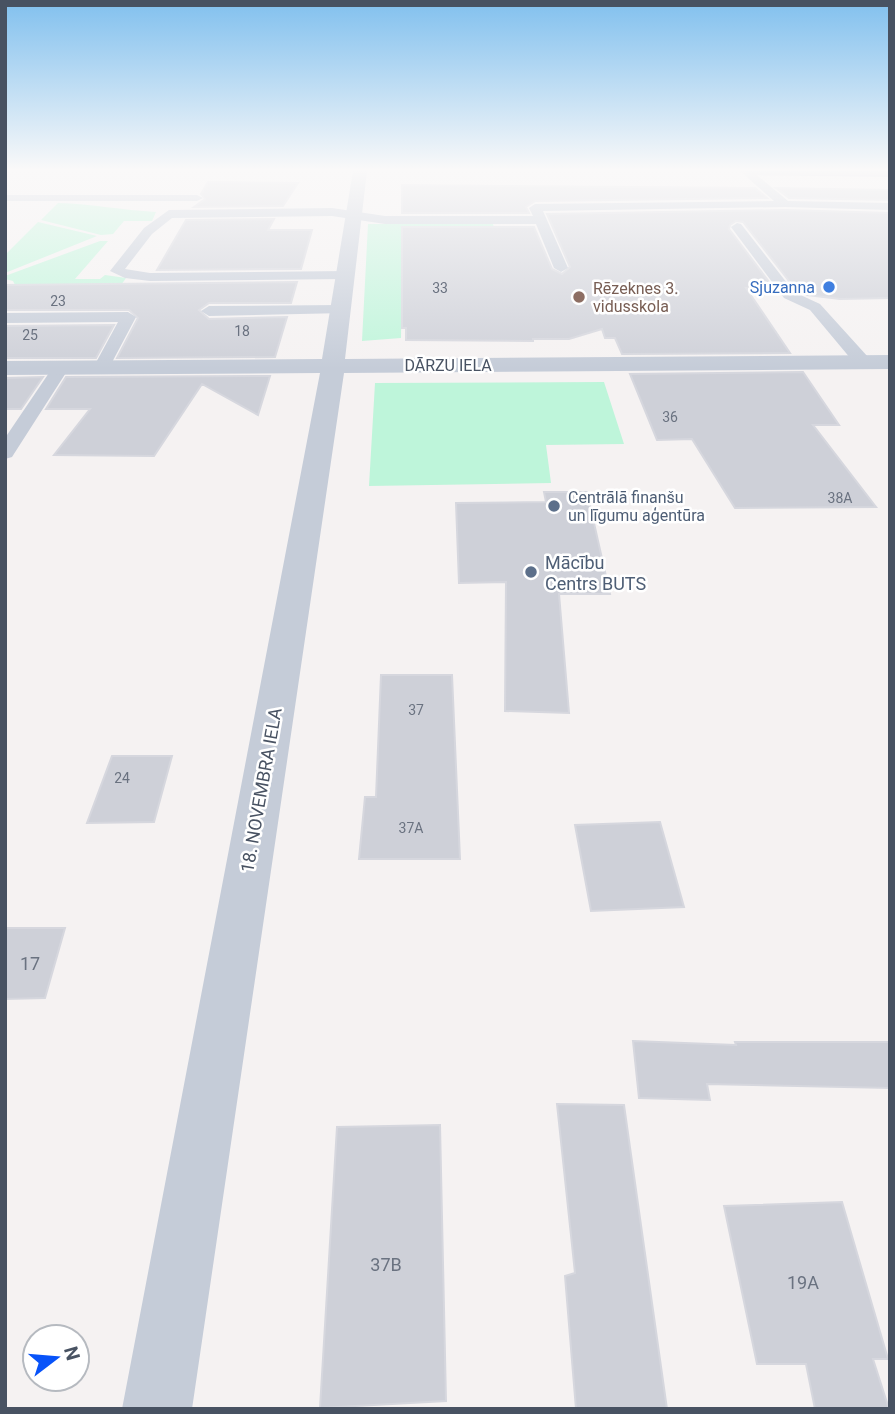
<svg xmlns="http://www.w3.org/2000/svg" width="895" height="1414" font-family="Roboto,sans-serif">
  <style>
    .green { fill: #bef5da }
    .building { fill: #ced0d8; stroke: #d6d7de; stroke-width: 2 }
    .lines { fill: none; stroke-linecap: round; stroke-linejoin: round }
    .lane { fill: #c5ccd8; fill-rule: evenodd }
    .street { fill: #c5ccd8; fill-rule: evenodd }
    .primary { fill: #b0bdd3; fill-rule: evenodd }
    .shop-dot { fill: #3f7fe0; stroke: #fff; stroke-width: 2.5 }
    .education-dot { fill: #8d6e63; stroke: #fff; stroke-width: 2.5 }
    .service-dot { fill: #5c6f8a; stroke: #fff; stroke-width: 2.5 }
    .labels { text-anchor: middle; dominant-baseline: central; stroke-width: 5; stroke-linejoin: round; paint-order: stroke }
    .number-label { font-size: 14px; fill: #6a7280 }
    .far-shop-label { font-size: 16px; fill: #366cbe; stroke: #fff; text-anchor: end }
    .far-education-label { font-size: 16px; fill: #785e54; stroke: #fff; text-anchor: start }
    .far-street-label { font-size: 16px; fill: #485262; stroke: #fff }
    .far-service-label { font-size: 16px; fill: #4e5e75; stroke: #fff; text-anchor: start }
    .service-label { font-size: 18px; fill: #4e5e75; stroke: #fff; text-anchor: start }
    .street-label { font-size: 18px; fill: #485262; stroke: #fff }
    .near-number-label { font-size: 18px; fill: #6a7280 }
  </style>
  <rect width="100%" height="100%" fill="#f5f2f2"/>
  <path class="green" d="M58,203C92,204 122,210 156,212L152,221H124L113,234L101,235L41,220Z
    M38,222L97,236L5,273V255Z
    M368,224H493L504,262L402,263L401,338L362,341Z
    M100,241H108L75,279H100L105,275L126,278L119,288L15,285L13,281L5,279V276Z
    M604,382L624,444L546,445L551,483L369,486L375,383Z"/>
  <path class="building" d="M208,182H221L298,183L283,206L194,207L205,199L201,194Z
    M402,185L755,188L767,198L535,201L526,207L529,213H402Z
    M776,188L890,190V200L789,198Z
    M785,210L890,213V298L840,299L807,295L796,290L743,222L736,221L730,225L729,229L776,291L746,288L790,353L622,354L615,338H605L602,329L569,339H533V341L406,340V328H402V227H534L552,269L562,274L570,267L547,214Z
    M274,219L268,230H312L301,269L157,270L186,220Z
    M297,282L291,303H209L199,310L209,319L287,317L275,357L117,358L138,318L129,310H5V285Z
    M114,325L96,358H5V326Z
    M803,372L839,425H813L876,507L735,508L692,439L657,440L630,374Z
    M270,376L258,415L202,384L154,456L54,455L90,409H46L66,377Z
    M43,377L21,409H5V378Z
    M544,492H587L610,594H559L569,713L505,711L506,582L459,583L456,503L546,502Z
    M381,675H452L460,859H359L365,797H376Z
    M112,756H172L154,822L87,823Z
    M660,822L684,907L591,911L575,825Z
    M5,928H65L45,998L5,999Z
    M633,1041L736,1045L735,1042H890V1088L707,1084L710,1100L639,1098Z
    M557,1104L624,1105L667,1409H576L565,1276L575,1273Z
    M440,1125L446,1401L320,1408L337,1127Z
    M842,1202L888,1359H873L889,1409H815L806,1364H757L724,1206Z"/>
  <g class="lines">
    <path class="lane" d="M740,171H752L788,201L890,203V210L785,207L543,211L568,268L561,272L554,268L536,224H385L332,216L172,218L152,234L125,269L150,273L345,271L352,275L345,279L150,281L125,278L110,271L144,228L169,210L332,208L385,216H533L529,208L535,204L774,201Z
      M5,195H197L203,198L197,201H5Z
      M737,223L741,224L794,292L820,304L868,357L870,361L868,365H856L810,310L784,298L731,227Z
      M340,305L345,307L348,310L345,313L209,316L201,311L209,306Z
      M128,312L136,317L109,368L101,373L93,368L118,322L5,323V313Z
      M61,363L69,368L12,457L5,459V438L55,364Z"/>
    <path class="street" d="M353,171H367L345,359L890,355V369L344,373L192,1409H122L320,373L5,375V361L322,359Z"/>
    <path class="primary" d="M744,171H890V177L751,175Z"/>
  </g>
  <linearGradient id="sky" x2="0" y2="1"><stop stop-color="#81c0ee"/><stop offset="0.46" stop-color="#faf9f9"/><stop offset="1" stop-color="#faf9f9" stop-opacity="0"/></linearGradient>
  <rect width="895" height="369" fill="url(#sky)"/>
  <circle class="shop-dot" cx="829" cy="287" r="7"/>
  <circle class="education-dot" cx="579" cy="297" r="7"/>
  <g class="service-dot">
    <circle cx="554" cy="506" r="7"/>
    <circle cx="531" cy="572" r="7"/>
  </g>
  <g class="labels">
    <g class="number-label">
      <text x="440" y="288">33</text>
      <text x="58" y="301">23</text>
      <text x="242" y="331">18</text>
      <text x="30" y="335">25</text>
      <text x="670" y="417">36</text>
      <text x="840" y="498">38A</text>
      <text x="416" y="710">37</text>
      <text x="122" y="778">24</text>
      <text x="411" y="828">37A</text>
    </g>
    <g class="far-shop-label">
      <text x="815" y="287">Sjuzanna</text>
    </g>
    <g class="far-education-label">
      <text x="593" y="288">Rēzeknes 3.<tspan x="593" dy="18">vidusskola</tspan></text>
    </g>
    <g class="far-street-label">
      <text x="448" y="365">DĀRZU IELA</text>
    </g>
    <g class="far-service-label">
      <text x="568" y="497">Centrālā finanšu<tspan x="568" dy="18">un līgumu aģentūra</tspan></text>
    </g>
    <g class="service-label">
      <text x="545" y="562">Mācību<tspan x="545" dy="21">Centrs BUTS</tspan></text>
    </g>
    <g class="street-label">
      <text transform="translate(261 790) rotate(-80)">18. NOVEMBRA IELA</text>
    </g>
    <g class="near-number-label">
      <text x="30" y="963">17</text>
      <text x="386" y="1264">37B</text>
      <text x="803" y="1282">19A</text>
    </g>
  </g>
  <rect width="895" height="1414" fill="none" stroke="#485262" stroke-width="14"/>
  <g transform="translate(56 1358) rotate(74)"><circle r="33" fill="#ffffff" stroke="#b6bac0" stroke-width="2"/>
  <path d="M0-5L12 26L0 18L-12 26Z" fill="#0853f9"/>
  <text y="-10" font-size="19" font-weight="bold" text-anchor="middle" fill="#485262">N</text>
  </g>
</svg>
